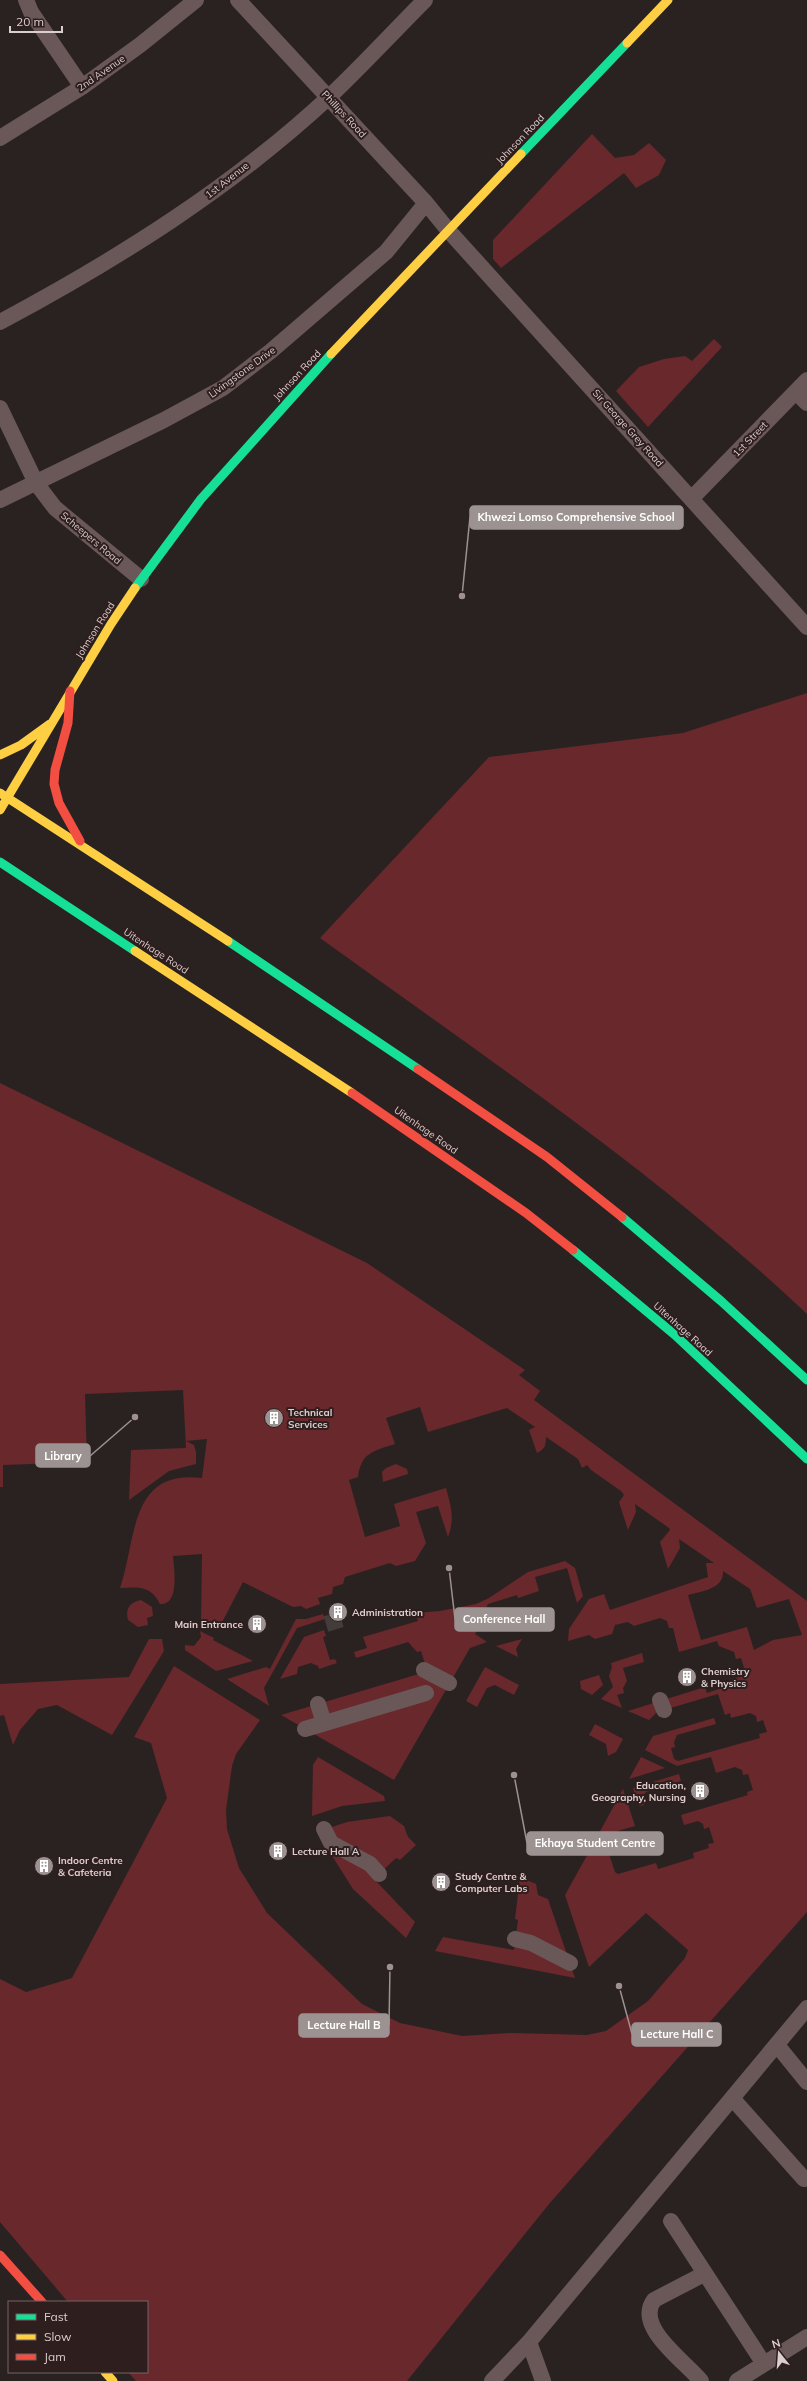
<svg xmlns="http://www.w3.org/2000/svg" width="807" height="2381" font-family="Mulish,sans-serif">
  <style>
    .green { fill: #69282b; fill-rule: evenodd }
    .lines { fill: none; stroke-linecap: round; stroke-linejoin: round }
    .street-tunnel { stroke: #443c3b; stroke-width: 16; stroke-dasharray: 16 8; stroke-linecap: butt }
    .street { stroke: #695857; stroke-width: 16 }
    .fast { stroke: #16e098; stroke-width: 9 }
    .slow { stroke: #ffcf43; stroke-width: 9 }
    .jam { stroke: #f24e42; stroke-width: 9 }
    .labels { text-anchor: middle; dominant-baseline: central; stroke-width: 4; stroke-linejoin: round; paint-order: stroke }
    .street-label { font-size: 10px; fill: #dacece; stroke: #2e1e1d }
    .poi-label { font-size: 10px; font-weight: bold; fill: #dacece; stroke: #2e1e1d; text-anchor: start }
    .leader { fill: none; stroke: #9c9291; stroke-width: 1.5 }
    .callout-dot { fill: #9c9291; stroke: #2e1e1d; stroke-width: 1.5 }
    .callout { fill: #9c9291; stroke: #9c9291; stroke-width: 1.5 }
    .callout-label { font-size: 11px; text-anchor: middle; font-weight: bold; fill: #fff }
  </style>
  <rect width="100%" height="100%" fill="#2a2221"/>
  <path class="green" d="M592,134L615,158L634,155L649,143L666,160L659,175L636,188L624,173L501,268L493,259V240Z
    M714,339L722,347L648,427L616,391L639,367L664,359L685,356L692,361Z
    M807,693V1314C658,1173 486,1058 320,938L489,757L683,733Z
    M0,1083L367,1263L525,1370L519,1375L540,1391L534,1400L807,1601V1912L549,2204L407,2381H136L128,2372H147V2302H68L0,2222V1979L26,1992L72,1978L167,1798L151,1743L134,1737L174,1666L260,1720L236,1754L232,1766L226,1810L227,1829L239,1868L267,1913L362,2004L400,2023L462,2036L511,2033L587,2035L606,2031L648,2001L685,1958L688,1950L646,1913L589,1967L565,1895L590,1850L606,1845L615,1872L618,1874L656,1863L658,1869L694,1858L693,1853L709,1848L708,1844L714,1843L709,1827L704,1829L703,1824L698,1821L684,1825L681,1815L748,1795L747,1792L753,1790L748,1774L743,1775L742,1770L735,1767L716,1773L711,1757L677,1766L645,1750L653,1736L714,1718L716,1724L677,1735L674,1742L675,1747L671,1748L674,1759L678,1761L760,1738L759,1734L767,1732L763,1720L757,1722L756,1716L750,1713L731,1718L730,1713L725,1715L718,1694L657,1712L649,1720L628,1711L705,1687L707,1693L734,1684L732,1679L743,1676L745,1671L741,1658L736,1659L734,1652L719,1646L717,1641L679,1652L673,1628H669L667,1621L660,1618L634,1626L628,1622L615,1625L612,1634L595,1639L589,1635L568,1641L569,1629L589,1599L604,1594L610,1610L708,1577L706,1563H714L679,1539L680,1548L668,1569L660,1542L670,1530L669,1528L635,1504L636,1512L628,1530L619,1502L624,1495L621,1491L591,1470L587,1465L582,1468L578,1459L546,1437C546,1445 545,1449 537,1453L529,1430L535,1427L507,1408L428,1432L420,1407L386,1418L395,1444C373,1451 361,1453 358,1477L349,1480L365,1537L400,1526L394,1504L446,1488C451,1506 455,1519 448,1537L438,1506L416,1512L426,1543L415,1561L396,1566L390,1563L345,1577L343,1584L333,1587L332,1594L318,1598L320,1604L306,1609L301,1606L293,1607L243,1582L218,1630L201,1621L202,1554L173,1556C174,1568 180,1606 160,1604C151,1586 139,1587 120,1588C137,1538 129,1469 202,1478L207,1439L186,1441L194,1445L196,1452V1464L169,1471L129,1500L131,1450L186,1448L183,1390L85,1394L87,1462L3,1465V1487H0ZM723,1571L750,1589L757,1608L789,1599L802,1635L773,1640L754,1650L747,1627L701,1640L688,1595C702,1591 724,1589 723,1571Z
    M396,1464L407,1469L408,1474L383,1482L382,1472L386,1468Z
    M565,1561L575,1568L583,1596L577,1603L567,1568L535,1577L539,1591L518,1598L517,1595L488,1604L484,1612L485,1619L475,1634L487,1642L470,1648L394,1780L281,1715L422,1673L426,1667L421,1651L417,1652L408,1642L356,1658L354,1652L367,1648L363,1637L418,1621L415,1613L440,1611L476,1604L489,1598L528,1572Z
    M141,1600L152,1607L153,1616L147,1618L148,1625L138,1627L128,1620C125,1609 130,1602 141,1600Z
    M323,1614L325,1619L297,1628L264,1688L269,1706L227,1679L266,1667L270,1669L296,1619H306Z
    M324,1630L326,1636L323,1637L330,1660L335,1659L337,1663L319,1669L318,1666L311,1663L298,1667L297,1674L280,1679L304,1637Z
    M200,1631L214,1638L213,1640L253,1661L216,1671L185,1650V1645L194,1646L201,1637Z
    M149,1639H162L164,1651L112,1735L57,1705L38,1709L20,1730L13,1745L4,1715L0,1716V1684L129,1677Z
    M522,1639L516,1649L518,1657L496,1646Z
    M642,1653L644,1662L623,1668L627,1681L623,1688L624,1693L617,1695L622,1708L601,1699L613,1687L609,1676L612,1667L611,1663Z
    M485,1667L519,1685L514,1695L495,1685L487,1688L477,1707L466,1701Z
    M599,1675L603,1685L592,1695L581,1689L580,1681Z
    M595,1724L623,1739L616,1752L608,1756L606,1744L589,1735Z
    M318,1757L384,1796L385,1801L342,1806L312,1816L313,1765Z
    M641,1757L665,1768L629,1779Z
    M679,1774L681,1781L646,1792L642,1798L644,1805L639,1806L633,1788Z
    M623,1789L635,1826L597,1837Z
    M390,1816L404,1826L408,1837L416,1845L400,1860L396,1858L374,1879L415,1922L406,1938L353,1889L317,1832L347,1822Z
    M520,1877L536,1884L538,1895L548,1899L575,1978L435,1951L443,1937L514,1950L518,1920L515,1919Z"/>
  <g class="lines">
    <path class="street-tunnel" d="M326,1624L346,1618"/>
    <path class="street" d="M26,0L31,12L82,87
      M238,0L426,203L448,230L807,627
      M0,138L82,87L140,45L196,0
      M0,322C118,259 231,188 329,97C362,66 393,32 425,0
      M796,392L807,403
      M0,408L36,483L55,508L141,579
      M692,498L807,380
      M0,500L164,420L223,388L271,351L386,252L426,203
      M424,1670L449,1683
      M660,1700L664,1710
      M318,1704L324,1723
      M305,1729L426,1693
      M324,1829L331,1843L370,1864L379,1874
      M515,1939L531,1943L570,1963
      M777,2045L807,2082
      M732,2098L804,2179
      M671,2221L764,2364
      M529,2342L543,2381
      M492,2381L529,2342L807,2008
      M701,2381C686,2362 634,2327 654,2300L704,2274
      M737,2381L807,2337"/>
    <path class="fast" d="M521,154L627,43
      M135,588L201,499L331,354
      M0,862L135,951
      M228,941L418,1069
      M622,1217L721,1301L807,1380
      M573,1250L675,1335L807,1459"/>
    <path class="slow" d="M627,43L668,0
      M331,354L521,154
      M0,755L21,745L50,724
      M0,793L228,941
      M0,810L111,624L135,588
      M135,951L352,1093
      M105,2372L113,2381"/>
    <path class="jam" d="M70,691L68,723L55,770L54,784L59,803L80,841
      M418,1069L547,1157L622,1217
      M352,1093L526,1213L573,1250
      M0,2255L42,2302"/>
  </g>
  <defs>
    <symbol id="building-disc" viewBox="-11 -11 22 22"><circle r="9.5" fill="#9c9291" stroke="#2e1e1d"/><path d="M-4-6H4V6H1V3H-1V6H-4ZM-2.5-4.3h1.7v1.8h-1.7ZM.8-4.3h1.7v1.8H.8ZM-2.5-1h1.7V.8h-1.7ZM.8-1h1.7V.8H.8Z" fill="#fff"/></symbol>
  </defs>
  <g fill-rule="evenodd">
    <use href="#building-disc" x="263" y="1407" width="22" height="22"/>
    <use href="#building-disc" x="327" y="1601" width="22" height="22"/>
    <use href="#building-disc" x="246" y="1613" width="22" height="22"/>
    <use href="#building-disc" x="676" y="1666" width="22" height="22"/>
    <use href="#building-disc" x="689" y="1780" width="22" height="22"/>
    <use href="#building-disc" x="267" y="1840" width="22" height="22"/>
    <use href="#building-disc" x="33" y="1855" width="22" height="22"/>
    <use href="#building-disc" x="430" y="1871" width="22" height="22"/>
  </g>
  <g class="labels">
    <g class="street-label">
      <text transform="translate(101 73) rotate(-35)">2nd Avenue</text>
      <text transform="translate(344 114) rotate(47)">Phillips Road</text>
      <text transform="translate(520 139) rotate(-46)">Johnson Road</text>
      <text transform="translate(227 180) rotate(-38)">1st Avenue</text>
      <text transform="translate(242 372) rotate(-36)">Livingstone Drive</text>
      <text transform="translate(297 375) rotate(-47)">Johnson Road</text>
      <text transform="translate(628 428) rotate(48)">Sir George Grey Road</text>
      <text transform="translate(750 439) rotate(-46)">1st Street</text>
      <text transform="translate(91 538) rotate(40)">Scheepers Road</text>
      <text transform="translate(95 630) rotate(-58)">Johnson Road</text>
      <text transform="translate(156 951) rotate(33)">Uitenhage Road</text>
      <text transform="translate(426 1130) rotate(35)">Uitenhage Road</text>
      <text transform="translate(683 1329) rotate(42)">Uitenhage Road</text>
    </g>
    <g class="poi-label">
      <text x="288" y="1412">Technical<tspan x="288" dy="12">Services</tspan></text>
      <text x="352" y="1612">Administration</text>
      <text x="243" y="1624" text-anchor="end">Main Entrance</text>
      <text x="701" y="1671">Chemistry<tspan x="701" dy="12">&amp; Physics</tspan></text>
      <text x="686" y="1785" text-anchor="end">Education,<tspan x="686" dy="12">Geography, Nursing</tspan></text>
      <text x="292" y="1851">Lecture Hall A</text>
      <text x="58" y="1860">Indoor Centre<tspan x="58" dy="12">&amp; Cafeteria</tspan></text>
      <text x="455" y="1876">Study Centre &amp;<tspan x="455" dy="12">Computer Labs</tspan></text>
    </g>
  </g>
  <path class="leader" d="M462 596L470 517M135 1417L90 1456M449 1568L455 1619M514 1775L527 1843M390 1967L389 2025M619 1986L632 2034"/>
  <g class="callout-dot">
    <circle cx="462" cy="596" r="4"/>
    <circle cx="135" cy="1417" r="4"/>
    <circle cx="449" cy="1568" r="4"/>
    <circle cx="514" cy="1775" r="4"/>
    <circle cx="390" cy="1967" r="4"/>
    <circle cx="619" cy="1986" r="4"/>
  </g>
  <g class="callout">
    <rect x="470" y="506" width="213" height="23" rx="4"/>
    <rect x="36" y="1444" width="54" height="23" rx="4"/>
    <rect x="455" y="1608" width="99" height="23" rx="4"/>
    <rect x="527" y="1832" width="136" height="23" rx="4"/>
    <rect x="299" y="2014" width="90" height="23" rx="4"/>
    <rect x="632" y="2023" width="89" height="23" rx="4"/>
  </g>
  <g class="callout-label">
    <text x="576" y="521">Khwezi Lomso Comprehensive School</text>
    <text x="63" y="1460">Library</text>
    <text x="504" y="1623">Conference Hall</text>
    <text x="595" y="1847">Ekhaya Student Centre</text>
    <text x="344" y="2029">Lecture Hall B</text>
    <text x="677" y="2038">Lecture Hall C</text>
  </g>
  <rect x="8" y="2301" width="140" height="72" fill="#2e1e1d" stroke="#736464"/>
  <rect x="16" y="2314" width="20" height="6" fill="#16e098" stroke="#736464"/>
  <text x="44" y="2321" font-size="12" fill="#dacece">Fast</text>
  <rect x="16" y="2334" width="20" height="6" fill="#ffcf43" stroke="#736464"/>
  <text x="44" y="2341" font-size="12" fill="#dacece">Slow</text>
  <rect x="16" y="2354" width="20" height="6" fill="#f24e42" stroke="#736464"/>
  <text x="44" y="2361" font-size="12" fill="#dacece">Jam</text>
  <g transform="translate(779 2353) rotate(343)" stroke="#2e1e1d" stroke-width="3" paint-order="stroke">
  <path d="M0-3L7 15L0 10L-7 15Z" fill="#dacece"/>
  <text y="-6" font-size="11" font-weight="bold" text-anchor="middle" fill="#dacece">N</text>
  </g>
  <path d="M10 26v6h52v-6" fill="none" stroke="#dacece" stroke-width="2"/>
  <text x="16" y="26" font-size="12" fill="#dacece" stroke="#2e1e1d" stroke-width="3" paint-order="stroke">20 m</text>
</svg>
